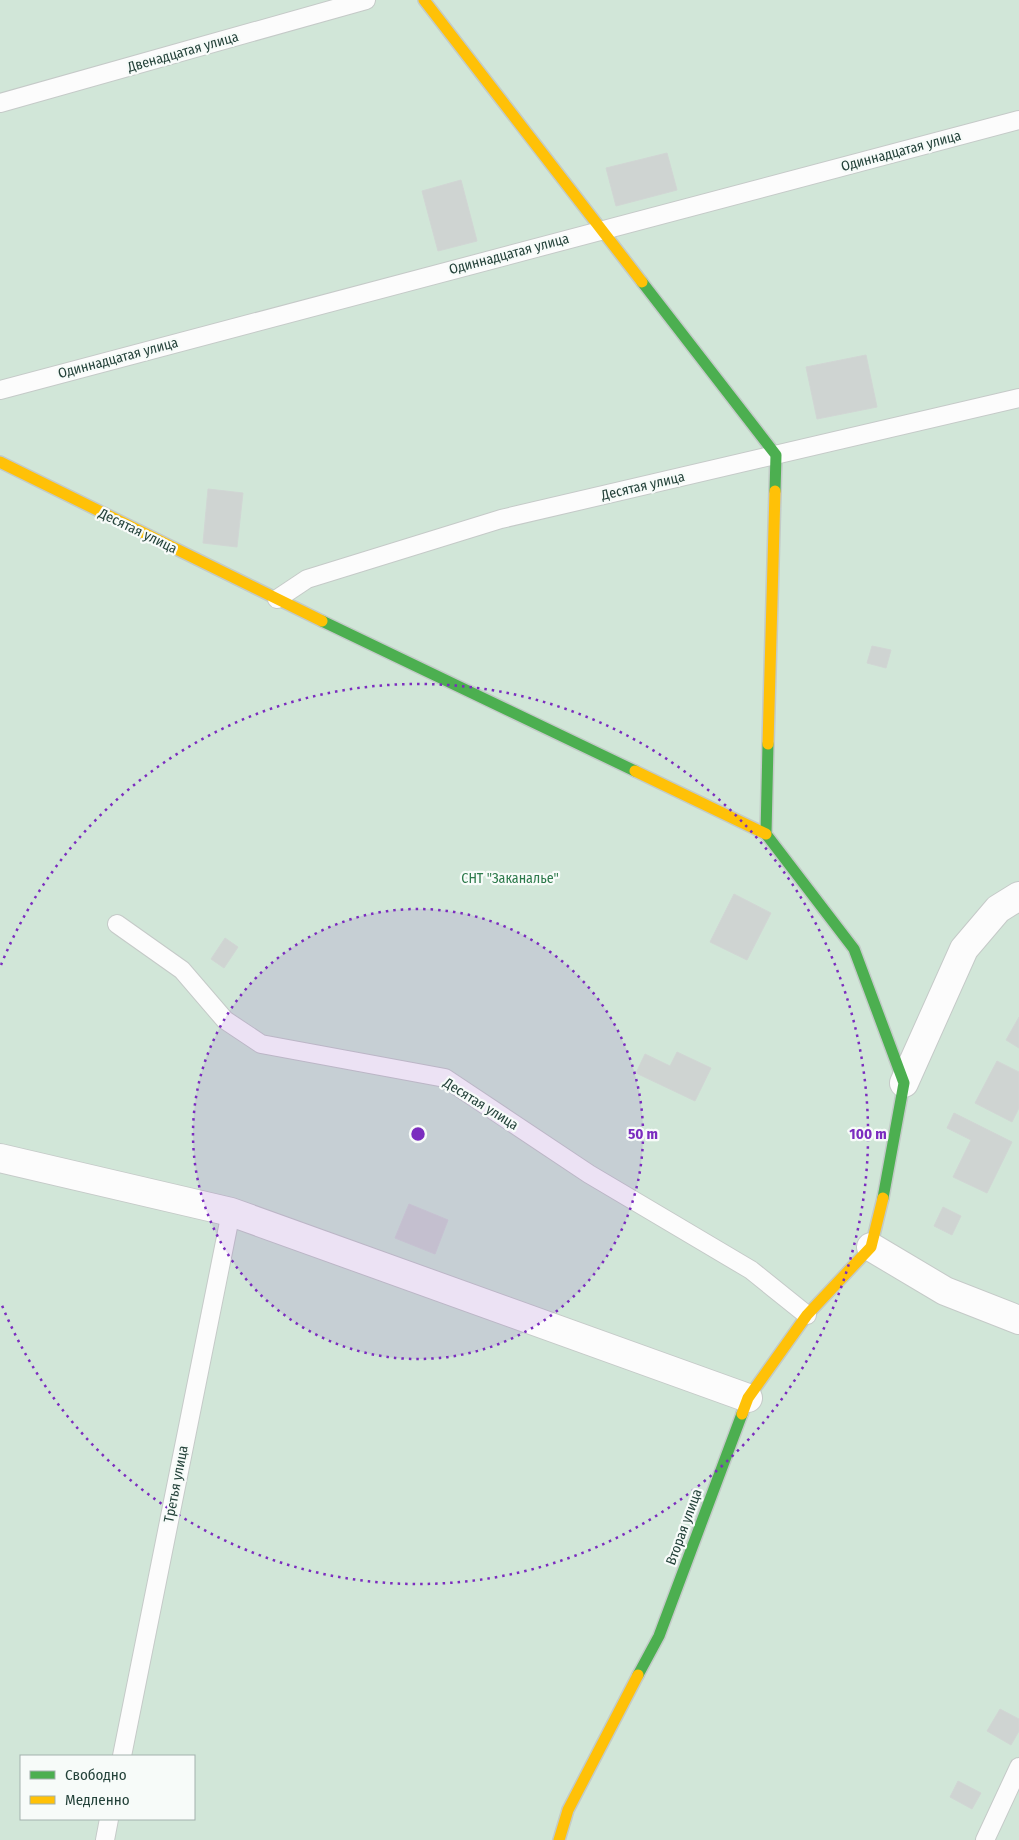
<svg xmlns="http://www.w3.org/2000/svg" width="1019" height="1840" font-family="'Fira Sans Condensed',sans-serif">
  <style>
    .green { fill: #d1e6d8; fill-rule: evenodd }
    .building { fill: #cfd4d2; stroke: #d1d6d4 }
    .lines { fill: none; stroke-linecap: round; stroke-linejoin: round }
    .lane-casing { stroke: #c5cac8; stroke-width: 20 }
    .street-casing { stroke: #c5cac8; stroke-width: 30 }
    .fast-casing { stroke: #c3cbc8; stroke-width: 14 }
    .slow-casing { stroke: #c3cbc8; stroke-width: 14 }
    .lane { stroke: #fcfcfc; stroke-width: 18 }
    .street { stroke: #fcfcfc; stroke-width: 28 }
    .fast { stroke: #4caf50; stroke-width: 11 }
    .slow { stroke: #ffc107; stroke-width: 11 }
    .ring { fill: none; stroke: #7b2cbf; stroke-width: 2.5; stroke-dasharray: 2.5 5 }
    .labels { text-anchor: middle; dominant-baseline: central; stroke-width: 4.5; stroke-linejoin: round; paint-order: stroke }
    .street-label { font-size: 14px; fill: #24423a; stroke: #f7fbf9 }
    .park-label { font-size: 14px; fill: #2d7a4b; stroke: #f7fbf9 }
    .centre { fill: #7b2cbf; stroke: #f7fbf9; stroke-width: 2.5 }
    .ring-label { font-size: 15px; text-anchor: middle; font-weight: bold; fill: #7b2cbf; stroke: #f7fbf9; stroke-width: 4.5; stroke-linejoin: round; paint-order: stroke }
  </style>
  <rect width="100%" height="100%" fill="#e8edeb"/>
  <path class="green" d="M0,0H1019V1840H0ZM21,1756H194V1819H21Z"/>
  <path class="building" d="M667,153L677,190L616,206L606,168Z
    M461,180L477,241L438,251L422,191Z
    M866,355L877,407L817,419L806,367Z
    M208,489L243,493L237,547L203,543Z
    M872,646L891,650L886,668L867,663Z
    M734,894L771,913L747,960L710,942Z
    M225,938L238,947L224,968L211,959Z
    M1019,1017V1048L1006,1040Z
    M677,1052L711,1068L695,1101L636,1073L645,1054L670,1066Z
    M997,1061L1019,1072V1108L1012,1122L975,1103Z
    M954,1113L1012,1142L987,1193L953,1177L971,1140L947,1128Z
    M409,1204L448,1220L435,1254L395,1238Z
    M943,1207L961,1216L952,1235L934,1226Z
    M1000,1709L1019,1719V1731L1011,1745L987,1731Z
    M958,1781L981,1793L972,1809L950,1797Z"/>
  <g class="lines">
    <defs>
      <path id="lane" d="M0,103L366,0
        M0,390L1019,120
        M277,599L307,579L501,519L1019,398
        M117,924L182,970L225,1020L261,1044L445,1078L589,1174L751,1270L807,1315
        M122,1756L231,1212
        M105,1840L109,1819
        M985,1840L1019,1767"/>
      <path id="street" d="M904,1083L964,949L998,909L1019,896
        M0,1158L231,1212L748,1398
        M871,1247L945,1291L1019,1320"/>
      <path id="fast" d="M642,282L776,455L775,491
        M322,621L635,771
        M768,744L766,834L854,949L904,1083L883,1198
        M638,1675L659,1636L742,1414"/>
      <path id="slow" d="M424,0L642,282
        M0,462L322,621
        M768,744L775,491
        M635,771L766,834
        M742,1414L748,1398L807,1315L871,1247L883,1198
        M559,1840L568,1810L638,1675"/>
    </defs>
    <use href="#lane" class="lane-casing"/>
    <use href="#street" class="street-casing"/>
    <use href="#fast" class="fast-casing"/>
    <use href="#slow" class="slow-casing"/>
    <use href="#lane" class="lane"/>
    <use href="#street" class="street"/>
    <use href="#fast" class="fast"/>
    <use href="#slow" class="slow"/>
  </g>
  <circle cx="418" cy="1134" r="225" fill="#7b2cbf" fill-opacity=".12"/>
  <g class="ring">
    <circle cx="418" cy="1134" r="225"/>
    <path d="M1 965A450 450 0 1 1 1 1303"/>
  </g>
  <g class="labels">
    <g class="street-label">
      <text transform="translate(183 52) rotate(-16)">Двенадцатая улица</text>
      <text transform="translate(901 151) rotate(-15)">Одиннадцатая улица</text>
      <text transform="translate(509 254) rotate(-15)">Одиннадцатая улица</text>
      <text transform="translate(118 358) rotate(-15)">Одиннадцатая улица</text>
      <text transform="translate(643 486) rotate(-13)">Десятая улица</text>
      <text transform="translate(138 531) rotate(26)">Десятая улица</text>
      <text transform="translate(481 1104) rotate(32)">Десятая улица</text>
      <text transform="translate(176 1484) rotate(-79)">Третья улица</text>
      <text transform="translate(684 1527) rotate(-70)">Вторая улица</text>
    </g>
    <g class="park-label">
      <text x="510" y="878">СНТ "Заканалье"</text>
    </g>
  </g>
  <circle cx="418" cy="1134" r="8" class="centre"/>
  <g class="ring-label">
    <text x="643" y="1139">50 m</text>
    <text x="868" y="1139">100 m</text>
  </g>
  <rect x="20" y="1755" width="175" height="65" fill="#f7fbf9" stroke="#a3b1ad"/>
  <rect x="30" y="1771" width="25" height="8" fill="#4caf50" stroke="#a3b1ad"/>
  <text x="65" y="1780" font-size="15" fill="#24423a">Свободно</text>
  <rect x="30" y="1796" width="25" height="8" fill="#ffc107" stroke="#a3b1ad"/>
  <text x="65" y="1805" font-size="15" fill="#24423a">Медленно</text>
</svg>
